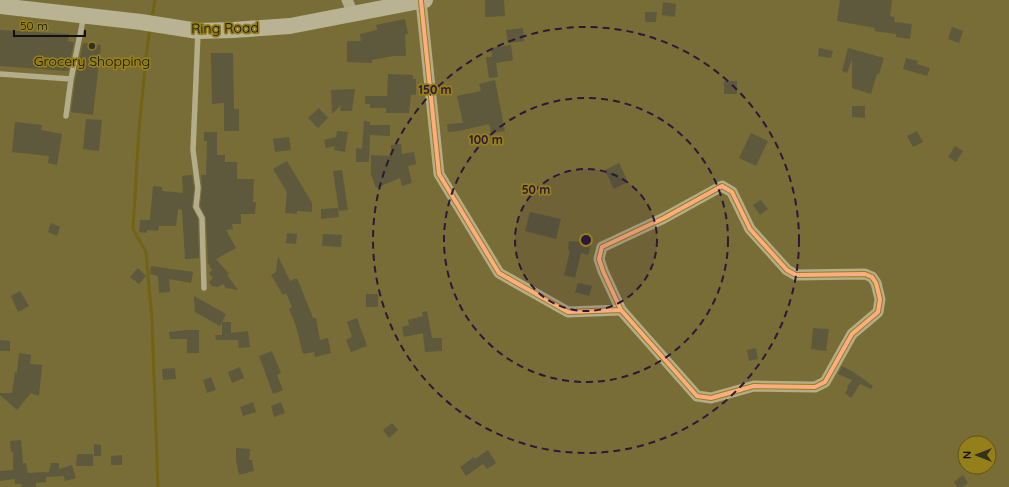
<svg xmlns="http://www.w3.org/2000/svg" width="1009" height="487" font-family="Quicksand,sans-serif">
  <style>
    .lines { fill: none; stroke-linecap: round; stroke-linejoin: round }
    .stream { stroke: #736314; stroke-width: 3 }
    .building { fill: #5e583c }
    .lane { stroke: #b4ad8b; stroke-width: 5.5 }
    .street { stroke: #b4ad8b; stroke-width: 11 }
    .secondary { stroke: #b9b394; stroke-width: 16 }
    .cycleway-casing { stroke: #947f1a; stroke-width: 6 }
    .cycleway { stroke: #ffac80; stroke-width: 4 }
    .ring { fill: none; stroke: #2c183c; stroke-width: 2; stroke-dasharray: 7 5 }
    .poi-dot { fill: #35311e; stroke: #947f1a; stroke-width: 1.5 }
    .labels { text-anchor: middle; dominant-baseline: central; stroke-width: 3.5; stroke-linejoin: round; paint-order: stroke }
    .street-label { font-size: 14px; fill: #111; stroke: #947f1a }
    .poi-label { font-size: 14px; fill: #111; stroke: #947f1a }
    .centre { fill: #2c183c; stroke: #947f1a; stroke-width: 2 }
    .ring-label { font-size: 12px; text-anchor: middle; font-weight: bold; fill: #2c183c; stroke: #947f1a; stroke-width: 3.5; stroke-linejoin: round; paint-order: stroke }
  </style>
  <rect width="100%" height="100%" fill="#786d36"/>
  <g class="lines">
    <path class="stream" d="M152,18L155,0
      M150,27L146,58L139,129L133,229L146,252L152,320L158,487"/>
  </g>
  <path class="building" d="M485,0H504L505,16L485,17Z
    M840,0H892L890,16L895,17L894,22L912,24L910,39L896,37V34L874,31L875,28L837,21Z
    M663,2L676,4L675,17L662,15Z
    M645,12H657L656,22H645Z
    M405,19L408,34H405L406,56H393L372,60V63L347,62V41H361L360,34L377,30L376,25Z
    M952,27L963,31L959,43L948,39Z
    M523,28L524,41L508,43L506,30Z
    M0,30L69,34L68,41L74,42L68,71L0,66Z
    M83,43L101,45L93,115L71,112L75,80Z
    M511,45L513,60L496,63L498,77L489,78L486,57H492L491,48Z
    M819,48L833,51L831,58L818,56Z
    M848,48L884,58L879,74H877L871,94L852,88V59L847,73L842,71Z
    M211,53H233L234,109H239V131H224V103L212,104Z
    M906,58L918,61L917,64L930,68L927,76L903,69Z
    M388,74L413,75V79H416V95H411L409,113H386V108H370V104H365V96H387Z
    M495,80L505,131L491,133L489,124L459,131L448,132L447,124L463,123L457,96L481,91L479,84Z
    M724,81H737V94H724Z
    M355,89L352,111H340L341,105L332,114L331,90Z
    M852,106H865V118L852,117Z
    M319,108L328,118L318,128L308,118Z
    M86,119L102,120L99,151L83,149Z
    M364,121L370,122V125H390V136L370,135L369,162H356V148L362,149Z
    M15,122L42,125L41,130L62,134L57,165L48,163L49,156L12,152Z
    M337,131L348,132L345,152L334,150L335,146L326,148L324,140L336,137Z
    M917,131L923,142L913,147L907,136Z
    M204,132H217V155H225V162H237V179H254L253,202H256L255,214H241V224H232L233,229L226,230L236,248L216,259L229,274L227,275L238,290L226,288L223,284L218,287L212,286L209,282L213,278L209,273L212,270L208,263L206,218L200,206L202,188L201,175H206L207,141H204Z
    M751,133L768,141L756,166L739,158Z
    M289,137L291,150L275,152L273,139Z
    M401,144L402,154L414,152L416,164L408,166L412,183L402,186L400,178L376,188L371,174V155L391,156V145Z
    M955,146L963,151L956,162L948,157Z
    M287,161L312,203V212L297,211V214L285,213L287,192L273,169Z
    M619,163L628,182L614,189L605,170Z
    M342,170L348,210L339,211L333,171Z
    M192,175L194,188L192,207L198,219L199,258L185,259L182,210L178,209L176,226H159L158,231L147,230V233L139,232L140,220H150L153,186L162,187V191L183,193L182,176Z
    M761,200L768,209L760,215L753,205Z
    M338,208L339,217L321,219V209Z
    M530,212L561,219L556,239L525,231Z
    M51,223L60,227L57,236L48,232Z
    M287,233L297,234L296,244L286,243Z
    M323,234L342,235L341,247L322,246Z
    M569,241L579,242L591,245L588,255L581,253L575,278L564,275L570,251L568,250Z
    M278,256L290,281L297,278L313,318H316L320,340L328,338L331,353L315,357L314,352L303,354L296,326L289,309L292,307L286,293L283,295L271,275L276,272Z
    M151,266L193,272L191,283L169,279L170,292L159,293L158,276L150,274Z
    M138,268L146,276L139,284L130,277Z
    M578,283L592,286L589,296L575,292Z
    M20,291L29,306L18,312L11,296Z
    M366,294H378V307H366Z
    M194,296L226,314L220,326L195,312Z
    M427,311L432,338H442V351L425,352L423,333L404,337L402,327L409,325L408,320L423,316L422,312Z
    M357,318L367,346L351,352L346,340L352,337L347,322Z
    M222,322H231V333L248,331L250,347L239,348L238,340H216L215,335H222Z
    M813,328L829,329L826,351L811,349Z
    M187,330H199V353H187V339H170L169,332Z
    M0,340L10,341V351H0Z
    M756,348L758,359L749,361L747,350Z
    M272,351L281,373L277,375L283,390L273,394L259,356Z
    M19,353L31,355L30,364L42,365L39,396L31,393L17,410L0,395V393H12L15,372H17Z
    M842,366L852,371L873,386L871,389L860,384L851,398L845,393L848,388L847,387L852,380L838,374Z
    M240,367L244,378L232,383L228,372Z
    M175,368L176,379L163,380L162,369Z
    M211,377L216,390L207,393L203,380Z
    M253,402L256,412L243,416L240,407Z
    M281,402L285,413L274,417L271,406Z
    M392,423L398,430L389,438L383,430Z
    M21,440L23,463H26L28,473L46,472V473L49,472L51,463H59V469L72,465L76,478L65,481L64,476L46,477V482L36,483V487H22L21,484H15V479L0,481V471L13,470V452H11L10,441Z
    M94,444L101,445V456H94Z
    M236,448L250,449L249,460H252L254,471L239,475L236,459Z
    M488,450L496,463L487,469L483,464L466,476L460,467L474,457L475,459Z
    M77,454H93V466H76Z
    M122,455V465H111V456Z
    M963,475L968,483L962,487H957L954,482Z"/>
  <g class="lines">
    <path class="lane" d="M198,32L193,150L198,188L196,207L202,218L204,288
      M0,74L71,79
      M66,116L71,79L82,25V16"/>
    <path class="street" d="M347,0L353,13
      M421,1L439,174L499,273L568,312L621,310L603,271L599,259L602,247L664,218L722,186L732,192L750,229L787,270L796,275L865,274L872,277L876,283L880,299L878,312L852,334L825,382L815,387L754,386L711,398L697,396L621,310"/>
    <path class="secondary" d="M0,6L141,22L198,31L233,30L290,26L425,0"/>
    <defs>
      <path id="cycleway" d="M421,1L439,174L499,273L568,312L621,310L603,271L599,259L602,247L664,218L722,186L732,192L750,229L787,270L796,275L865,274L872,277L876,283L880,299L878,312L852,334L825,382L815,387L754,386L711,398L697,396L621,310"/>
    </defs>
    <use href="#cycleway" class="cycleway-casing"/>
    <use href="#cycleway" class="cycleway"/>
  </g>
  <circle cx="586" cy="240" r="71" fill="#2c183c" fill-opacity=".12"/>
  <g class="ring">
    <circle cx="586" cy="240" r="71"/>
    <circle cx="586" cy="240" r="142"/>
    <circle cx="586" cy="240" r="213"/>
  </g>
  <circle class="poi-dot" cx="92" cy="46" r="4"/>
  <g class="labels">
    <g class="street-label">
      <text transform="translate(225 28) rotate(-1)">Ring Road</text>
    </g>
    <g class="poi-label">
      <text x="92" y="61">Grocery Shopping</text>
    </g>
  </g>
  <circle cx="586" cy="240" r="6" class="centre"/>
  <g class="ring-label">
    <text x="435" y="94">150 m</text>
    <text x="486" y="144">100 m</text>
    <text x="536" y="194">50 m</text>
  </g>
  <g transform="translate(977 455) rotate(270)"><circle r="19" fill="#947f1a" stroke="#605316"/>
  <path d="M0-3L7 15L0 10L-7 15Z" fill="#35311e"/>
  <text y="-6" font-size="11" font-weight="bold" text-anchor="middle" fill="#111111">N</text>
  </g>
  <path d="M14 30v6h71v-6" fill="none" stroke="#111111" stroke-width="2"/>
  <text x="20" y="30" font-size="12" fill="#111111" stroke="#947f1a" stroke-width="3" paint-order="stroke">50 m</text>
</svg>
